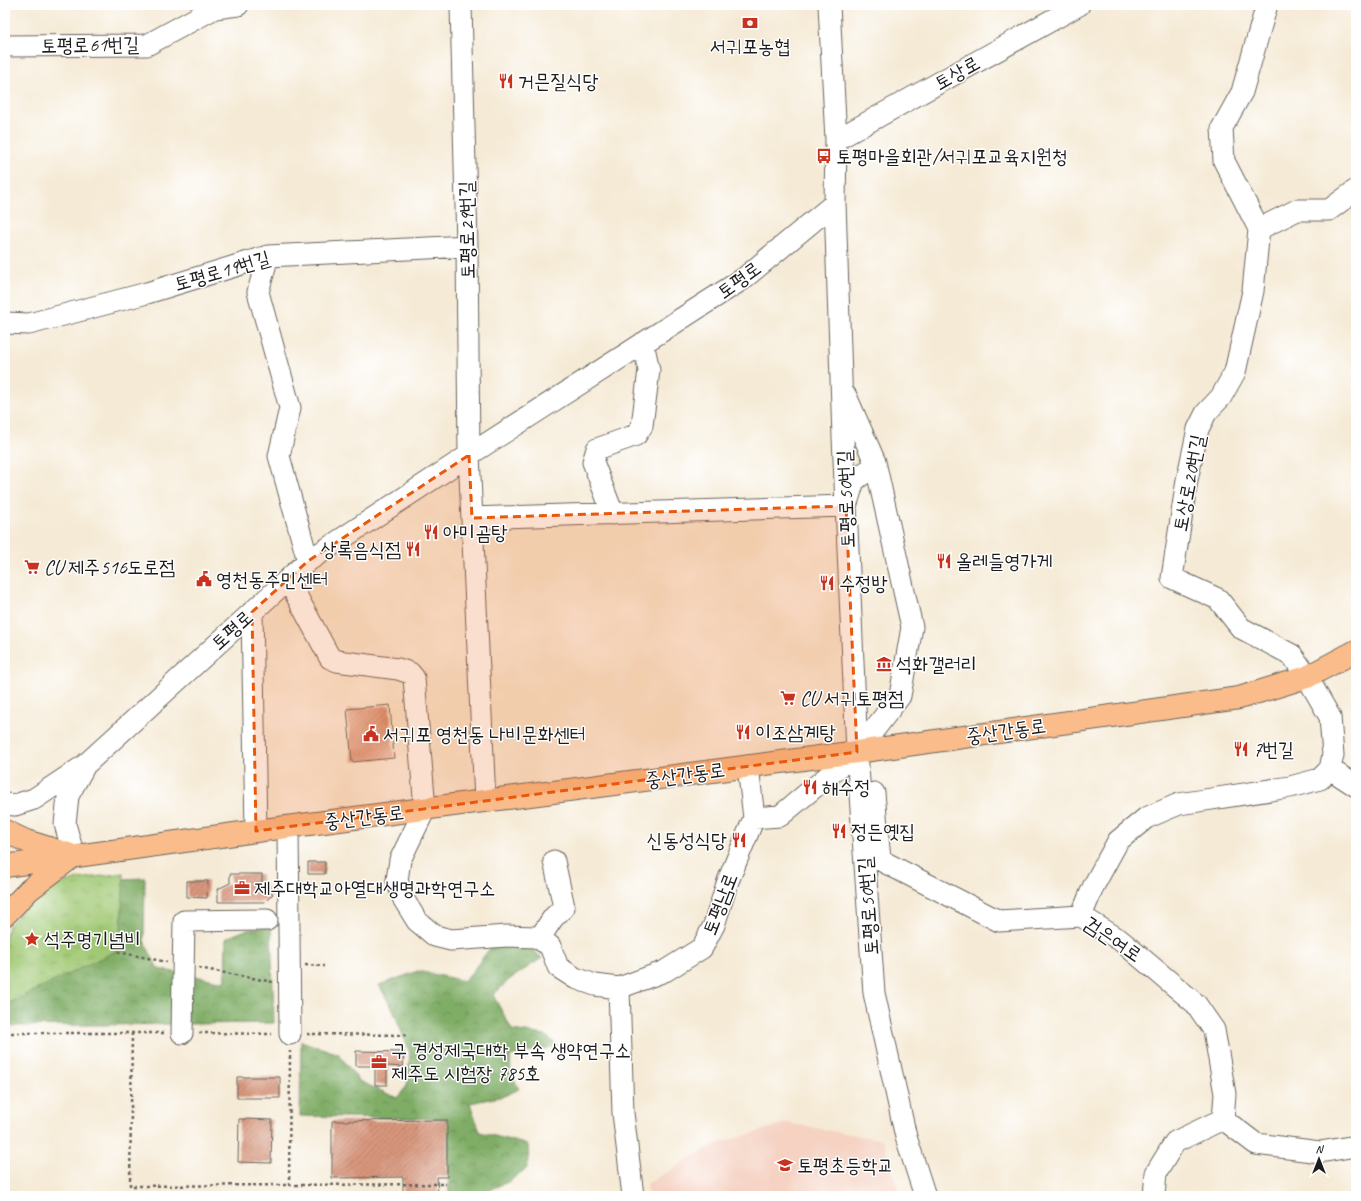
<svg xmlns="http://www.w3.org/2000/svg" width="1361" height="1201" font-family="Caveat,'Poor Story',sans-serif">
  <style>
    .built { fill: #f5d2c2 }
    .forest { fill: url(#forest-crowns); stroke: #4e6441 }
    .park { fill: url(#park-tufts); stroke: #5e7248 }
    .building { fill: url(#building-hatch) }
    .lines { fill: none; stroke-linecap: round; stroke-linejoin: round }
    .minor-casing { stroke: #68645d; stroke-width: 23 }
    .major-casing { stroke: #68645d; stroke-width: 24 }
    .path { stroke: #68645d; stroke-width: 2.5; stroke-dasharray: 3 3; stroke-linecap: butt }
    .minor { stroke: #fff; stroke-width: 21 }
    .major { stroke: #fabc8b; stroke-width: 22 }
    .marked { fill: #e8590c; fill-opacity: 0.2; stroke: #e8590c; stroke-width: 3; stroke-dasharray: 8 5; stroke-linejoin: round }
    .labels { text-anchor: middle; dominant-baseline: central; stroke-width: 3; stroke-linejoin: round; paint-order: stroke }
    .street-label { font-size: 20px; fill: #1c1c1c; stroke: #fff }
    .poi-label { font-size: 20px; fill: #1c1c1c; stroke: #fff; text-anchor: start }
  </style>
  <defs>
    <pattern id="forest-crowns" width="20" height="18" patternUnits="userSpaceOnUse"><rect width="20" height="18" fill="#80ad66"/><path d="M2 6a3 3 0 1 1 6 0M12 15a3 3 0 1 1 6 0" fill="none" stroke="#688c53"/></pattern>
    <pattern id="park-tufts" width="24" height="20" patternUnits="userSpaceOnUse"><rect width="24" height="20" fill="#a1c974"/><path d="M3 7l-1-3M5 7V3M7 7l1-3M15 17l-1-3M17 17v-4M19 17l1-3" fill="none" stroke="#8aac64"/></pattern>
    <pattern id="building-hatch" width="6" height="6" patternUnits="userSpaceOnUse"><rect width="6" height="6" fill="#d8967d"/><path d="M-1 1l2-2M0 6l6-6M5 7l2-2" fill="none" stroke="#ae7a66"/></pattern>
  </defs>
  <rect width="100%" height="100%" fill="#fff"/>
  <filter id="ink" filterUnits="userSpaceOnUse"><feTurbulence type="fractalNoise" baseFrequency=".025" numOctaves="2"/><feDisplacementMap in="SourceGraphic" scale="8" xChannelSelector="R" yChannelSelector="G"/><feConvolveMatrix kernelMatrix="1 2 1 2 8 2 1 2 1" color-interpolation-filters="sRGB"/></filter>
  <filter id="wash" filterUnits="userSpaceOnUse"><feTurbulence type="fractalNoise" baseFrequency=".012" numOctaves="4" result="noise"/><feDisplacementMap in="SourceGraphic" scale="16" xChannelSelector="R" yChannelSelector="G"/><feGaussianBlur stdDeviation="0.9" result="paint"/><feColorMatrix in="noise" values="0 0 0 0 0 0 0 0 0 0 0 0 0 0 0 0 0 1.4 0 .05"/><feComposite in="paint" operator="in"/></filter>
  <g filter="url(#wash)">
    <rect width="100%" height="100%" fill="#f5ead5"/>
    <path class="built" d="M787,1123L883,1140L900,1196H647V1184L713,1145Z"/>
    <path class="forest" d="M145,878L144,941L158,969L225,982L226,938L246,930L271,926L274,1023L5,1026V1013L15,980L101,880Z
      M524,943L542,958L510,979L493,995L512,1030L545,1035L558,1046L510,1056L511,1074L519,1089L504,1096L470,1103L480,1132L528,1145L529,1160L527,1168L508,1182L493,1188L487,1196H449L448,1119L300,1116L301,1041L339,1054L359,1081L397,1098L407,1086L410,1053L393,1010L379,985L418,971L465,981L491,947Z"/>
    <path class="park" d="M124,873L120,949L5,1005V939L8,927L23,909L41,891L72,880Z"/>
    <g id="blocks">
      <path class="building" d="M390,705L394,758L352,762L347,709Z
        M308,862H325V874H308Z
        M230,874H262V882L273,894L265,902H218V889L230,883Z
        M187,881H208L207,898L187,897Z
        M356,1051L404,1052L403,1067L387,1066V1085H375V1066H356Z
        M237,1077H280V1098H237Z
        M239,1119L272,1120L271,1163L238,1162Z
        M447,1120V1177H437L438,1196H403V1177L332,1178V1121Z"/>
    </g>
  </g>
  <g filter="url(#ink)">
    <use href="#blocks" fill-opacity="0" stroke="#68645d" stroke-width="1"/>
    <g class="lines">
      <defs>
        <path id="minor" d="M461,5L467,246L469,455L485,801
          M5,46L147,45L215,8L238,5
          M836,140L1079,5
          M835,203L843,437L857,752L874,993L906,1137L925,1196
          M1259,229L1297,210H1329L1356,190
          M268,256L258,292L290,408L279,456L308,561
          M5,323L29,324L147,293L268,256L467,246
          M613,514L593,462L597,449L636,435L642,426L649,370L643,343
          M472,518L846,506L854,481L867,471H877
          M288,580L330,658L337,661L398,669L410,673L414,678L425,809L400,860L397,880L404,900L417,921L435,936L451,940L507,936L536,937L550,946L558,967L575,978L595,985L619,988L665,971L702,948L714,925L728,881L754,818L748,766
          M252,612L256,831
          M1330,769L1356,786
          M874,793L880,860L999,921L1081,916L1120,940L1196,1004L1214,1030L1225,1094L1223,1119L1175,1142L1156,1173L1154,1196
          M5,804L15,805L34,799L85,765L308,561L469,455L743,279L835,203L836,140L829,5
          M754,818L780,816L857,752L900,696L912,627L875,462L846,396
          M288,827L290,1034
          M74,856L65,824L68,796L84,767
          M1081,916L1094,885L1118,841L1146,818L1179,804L1290,787L1320,779L1330,769L1333,755L1330,717L1307,677L1292,655L1241,628L1218,599L1172,578L1187,480L1198,429L1206,413L1221,397L1235,372L1253,291L1259,229L1224,161L1222,128L1242,92L1266,8L1263,5
          M539,939L553,918L564,907L554,861
          M619,988L623,1113L633,1196
          M182,1033L184,921L267,920
          M1223,1119L1256,1144L1320,1152L1356,1146"/>
        <path id="major" d="M5,831L26,841L68,854
          M5,866L256,831L857,752L1239,698L1307,677L1356,651
          M5,915L29,890L72,857"/>
      </defs>
      <use href="#minor" class="minor-casing"/>
      <use href="#major" class="major-casing"/>
      <path class="path" d="M118,952L167,962
        M305,965L324,966
        M199,968L273,982
        M5,1033H164
        M132,1033L130,1186L446,1184
        M199,1033L272,1034
        M307,1034L406,1035
        M289,1185L290,1051"/>
      <use href="#minor" class="minor"/>
      <use href="#major" class="major"/>
    </g>
  </g>
  <path class="marked" d="M469,455L472,518L846,506L857,752L256,831L252,612L308,561Z"/>
  <defs>
    <symbol id="bank-bare" viewBox="-9 -9 18 18"><path d="M-6-4H6V4H-6ZM0-2.3a2.3 2.3 0 1 0 0 4.6a2.3 2.3 0 1 0 0-4.6Z" fill="#c8321e" stroke="#fff" stroke-width="2.5" paint-order="stroke"/></symbol>
    <symbol id="restaurant-bare" viewBox="-9 -9 18 18"><path d="M-5-6h1v4h1v-4h1v4h1v-4h1v5L-1.5 .5V6h-2V.5L-5-1ZM5-6V6H3V1.5H1.5Q1.5-4 5-6Z" fill="#c8321e" stroke="#fff" stroke-width="2.5" paint-order="stroke"/></symbol>
    <symbol id="bus-bare" viewBox="-9 -9 18 18"><path d="M-5-6H5V4H4V6H2V4H-2V6H-4V4H-5ZM-3.5-4V0h7V-4ZM-3.5 1.2v1.5H-2V1.2ZM2 1.2v1.5H3.5V1.2Z" fill="#c8321e" stroke="#fff" stroke-width="2.5" paint-order="stroke"/></symbol>
    <symbol id="supermarket-bare" viewBox="-9 -9 18 18"><path d="M-6-5.5h2.5l.6 2H6L4.5 2H-2.5L-4.4-4H-6ZM-1.5 3.2a1.3 1.3 0 1 0 .1 0ZM3 3.2a1.3 1.3 0 1 0 .1 0Z" fill="#c8321e" stroke="#fff" stroke-width="2.5" paint-order="stroke"/></symbol>
    <symbol id="civic-bare" viewBox="-9 -9 18 18"><path d="M-.6-6.5H3V-4.5H.6V-3L4-1V1h2V6H-6V1h2V-1L-.6-3ZM-1.2 2.5V6h2.4V2.5Z" fill="#c8321e" stroke="#fff" stroke-width="2.5" paint-order="stroke"/></symbol>
    <symbol id="museum-bare" viewBox="-9 -9 18 18"><path d="M0-6L6-3V-2H-6V-3ZM-5-1h2V3h-2ZM-1-1h2V3h-2ZM3-1h2V3H3ZM-6 4H6V6H-6Z" fill="#c8321e" stroke="#fff" stroke-width="2.5" paint-order="stroke"/></symbol>
    <symbol id="office-bare" viewBox="-9 -9 18 18"><path d="M-6-3h4V-5.5h4V-3h4V5H-6ZM-1-4.5V-3h2v-1.5ZM-6 0V1H6V0Z" fill="#c8321e" stroke="#fff" stroke-width="2.5" paint-order="stroke"/></symbol>
    <symbol id="sight-bare" viewBox="-9 -9 18 18"><path d="M0-6L1.8-2.2L6-1.7L2.9 1.2L3.7 5.4L0 3.3L-3.7 5.4L-2.9 1.2L-6-1.7L-1.8-2.2Z" fill="#c8321e" stroke="#fff" stroke-width="2.5" paint-order="stroke"/></symbol>
    <symbol id="school-bare" viewBox="-9 -9 18 18"><path d="M0-5L7-2L0 1L-7-2ZM-4 1L0 2.5L4 1V4Q0 6-4 4Z" fill="#c8321e" stroke="#fff" stroke-width="2.5" paint-order="stroke"/></symbol>
  </defs>
  <g fill-rule="evenodd">
    <use href="#bank-bare" x="739" y="12" width="22" height="22"/>
    <use href="#restaurant-bare" x="495" y="70" width="22" height="22"/>
    <use href="#bus-bare" x="813" y="145" width="22" height="22"/>
    <use href="#restaurant-bare" x="420" y="521" width="22" height="22"/>
    <use href="#restaurant-bare" x="402" y="538" width="22" height="22"/>
    <use href="#restaurant-bare" x="933" y="550" width="22" height="22"/>
    <use href="#supermarket-bare" x="21" y="556" width="22" height="22"/>
    <use href="#civic-bare" x="193" y="568" width="22" height="22"/>
    <use href="#restaurant-bare" x="816" y="572" width="22" height="22"/>
    <use href="#museum-bare" x="873" y="653" width="22" height="22"/>
    <use href="#supermarket-bare" x="777" y="687" width="22" height="22"/>
    <use href="#restaurant-bare" x="732" y="721" width="22" height="22"/>
    <use href="#civic-bare" x="360" y="723" width="22" height="22"/>
    <use href="#restaurant-bare" x="1230" y="738" width="22" height="22"/>
    <use href="#restaurant-bare" x="799" y="776" width="22" height="22"/>
    <use href="#restaurant-bare" x="828" y="820" width="22" height="22"/>
    <use href="#restaurant-bare" x="728" y="829" width="22" height="22"/>
    <use href="#office-bare" x="231" y="877" width="22" height="22"/>
    <use href="#sight-bare" x="21" y="928" width="22" height="22"/>
    <use href="#office-bare" x="368" y="1051" width="22" height="22"/>
    <use href="#school-bare" x="774" y="1154" width="22" height="22"/>
  </g>
  <g class="labels">
    <g class="street-label">
      <text transform="translate(90 45) rotate(-1)">토평로61번길</text>
      <text transform="translate(957 73) rotate(-29)">토상로</text>
      <text transform="translate(467 230) rotate(-91)">토평로29번길</text>
      <text transform="translate(222 271) rotate(-16)">토평로19번길</text>
      <text transform="translate(739 280) rotate(-36)">토평로</text>
      <text transform="translate(1189 483) rotate(-79)">토상로20번길</text>
      <text transform="translate(846 499) rotate(-92)">토평로50번길</text>
      <text transform="translate(232 630) rotate(-42)">토평로</text>
      <text transform="translate(1006 731) rotate(-8)">중산간동로</text>
      <text transform="translate(685 775) rotate(-8)">중산간동로</text>
      <text transform="translate(364 817) rotate(-7)">중산간동로</text>
      <text transform="translate(720 904) rotate(-69)">토평남로</text>
      <text transform="translate(868 906) rotate(-94)">토평로50번길</text>
      <text transform="translate(1113 939) rotate(34)">검은여로</text>
    </g>
    <g class="poi-label">
      <text x="750" y="46" text-anchor="middle">서귀포농협</text>
      <text x="518" y="81">거믄질식당</text>
      <text x="836" y="156">토평마을회관/서귀포교육지원청</text>
      <text x="443" y="532">아미곰탕</text>
      <text x="401" y="549" text-anchor="end">상록음식점</text>
      <text x="956" y="561">올레들영가게</text>
      <text x="44" y="567">CU 제주516도로점</text>
      <text x="216" y="579">영천동주민센터</text>
      <text x="839" y="583">수정방</text>
      <text x="896" y="664">석화갤러리</text>
      <text x="800" y="698">CU 서귀토평점</text>
      <text x="755" y="732">이조삼계탕</text>
      <text x="383" y="734">서귀포 영천동 나비문화센터</text>
      <text x="1253" y="749">7번길</text>
      <text x="822" y="787">해수정</text>
      <text x="851" y="831">정든옛집</text>
      <text x="727" y="840" text-anchor="end">신동성식당</text>
      <text x="254" y="888">제주대학교아열대생명과학연구소</text>
      <text x="44" y="939">석주명기념비</text>
      <text x="391" y="1050">구 경성제국대학 부속 생약연구소<tspan x="391" dy="23">제주도 시험장 785호</tspan></text>
      <text x="797" y="1165">토평초등학교</text>
    </g>
  </g>
  <rect width="1361" height="1201" fill="none" stroke="#fff" stroke-width="20"/>
  <g transform="translate(1319 1159)" stroke="#ffffff" stroke-width="3" paint-order="stroke">
  <path d="M0-3L7 15L0 10L-7 15Z" fill="#1c1c1c"/>
  <text y="-6" font-size="11" font-weight="bold" text-anchor="middle" fill="#1c1c1c">N</text>
  </g>
</svg>
